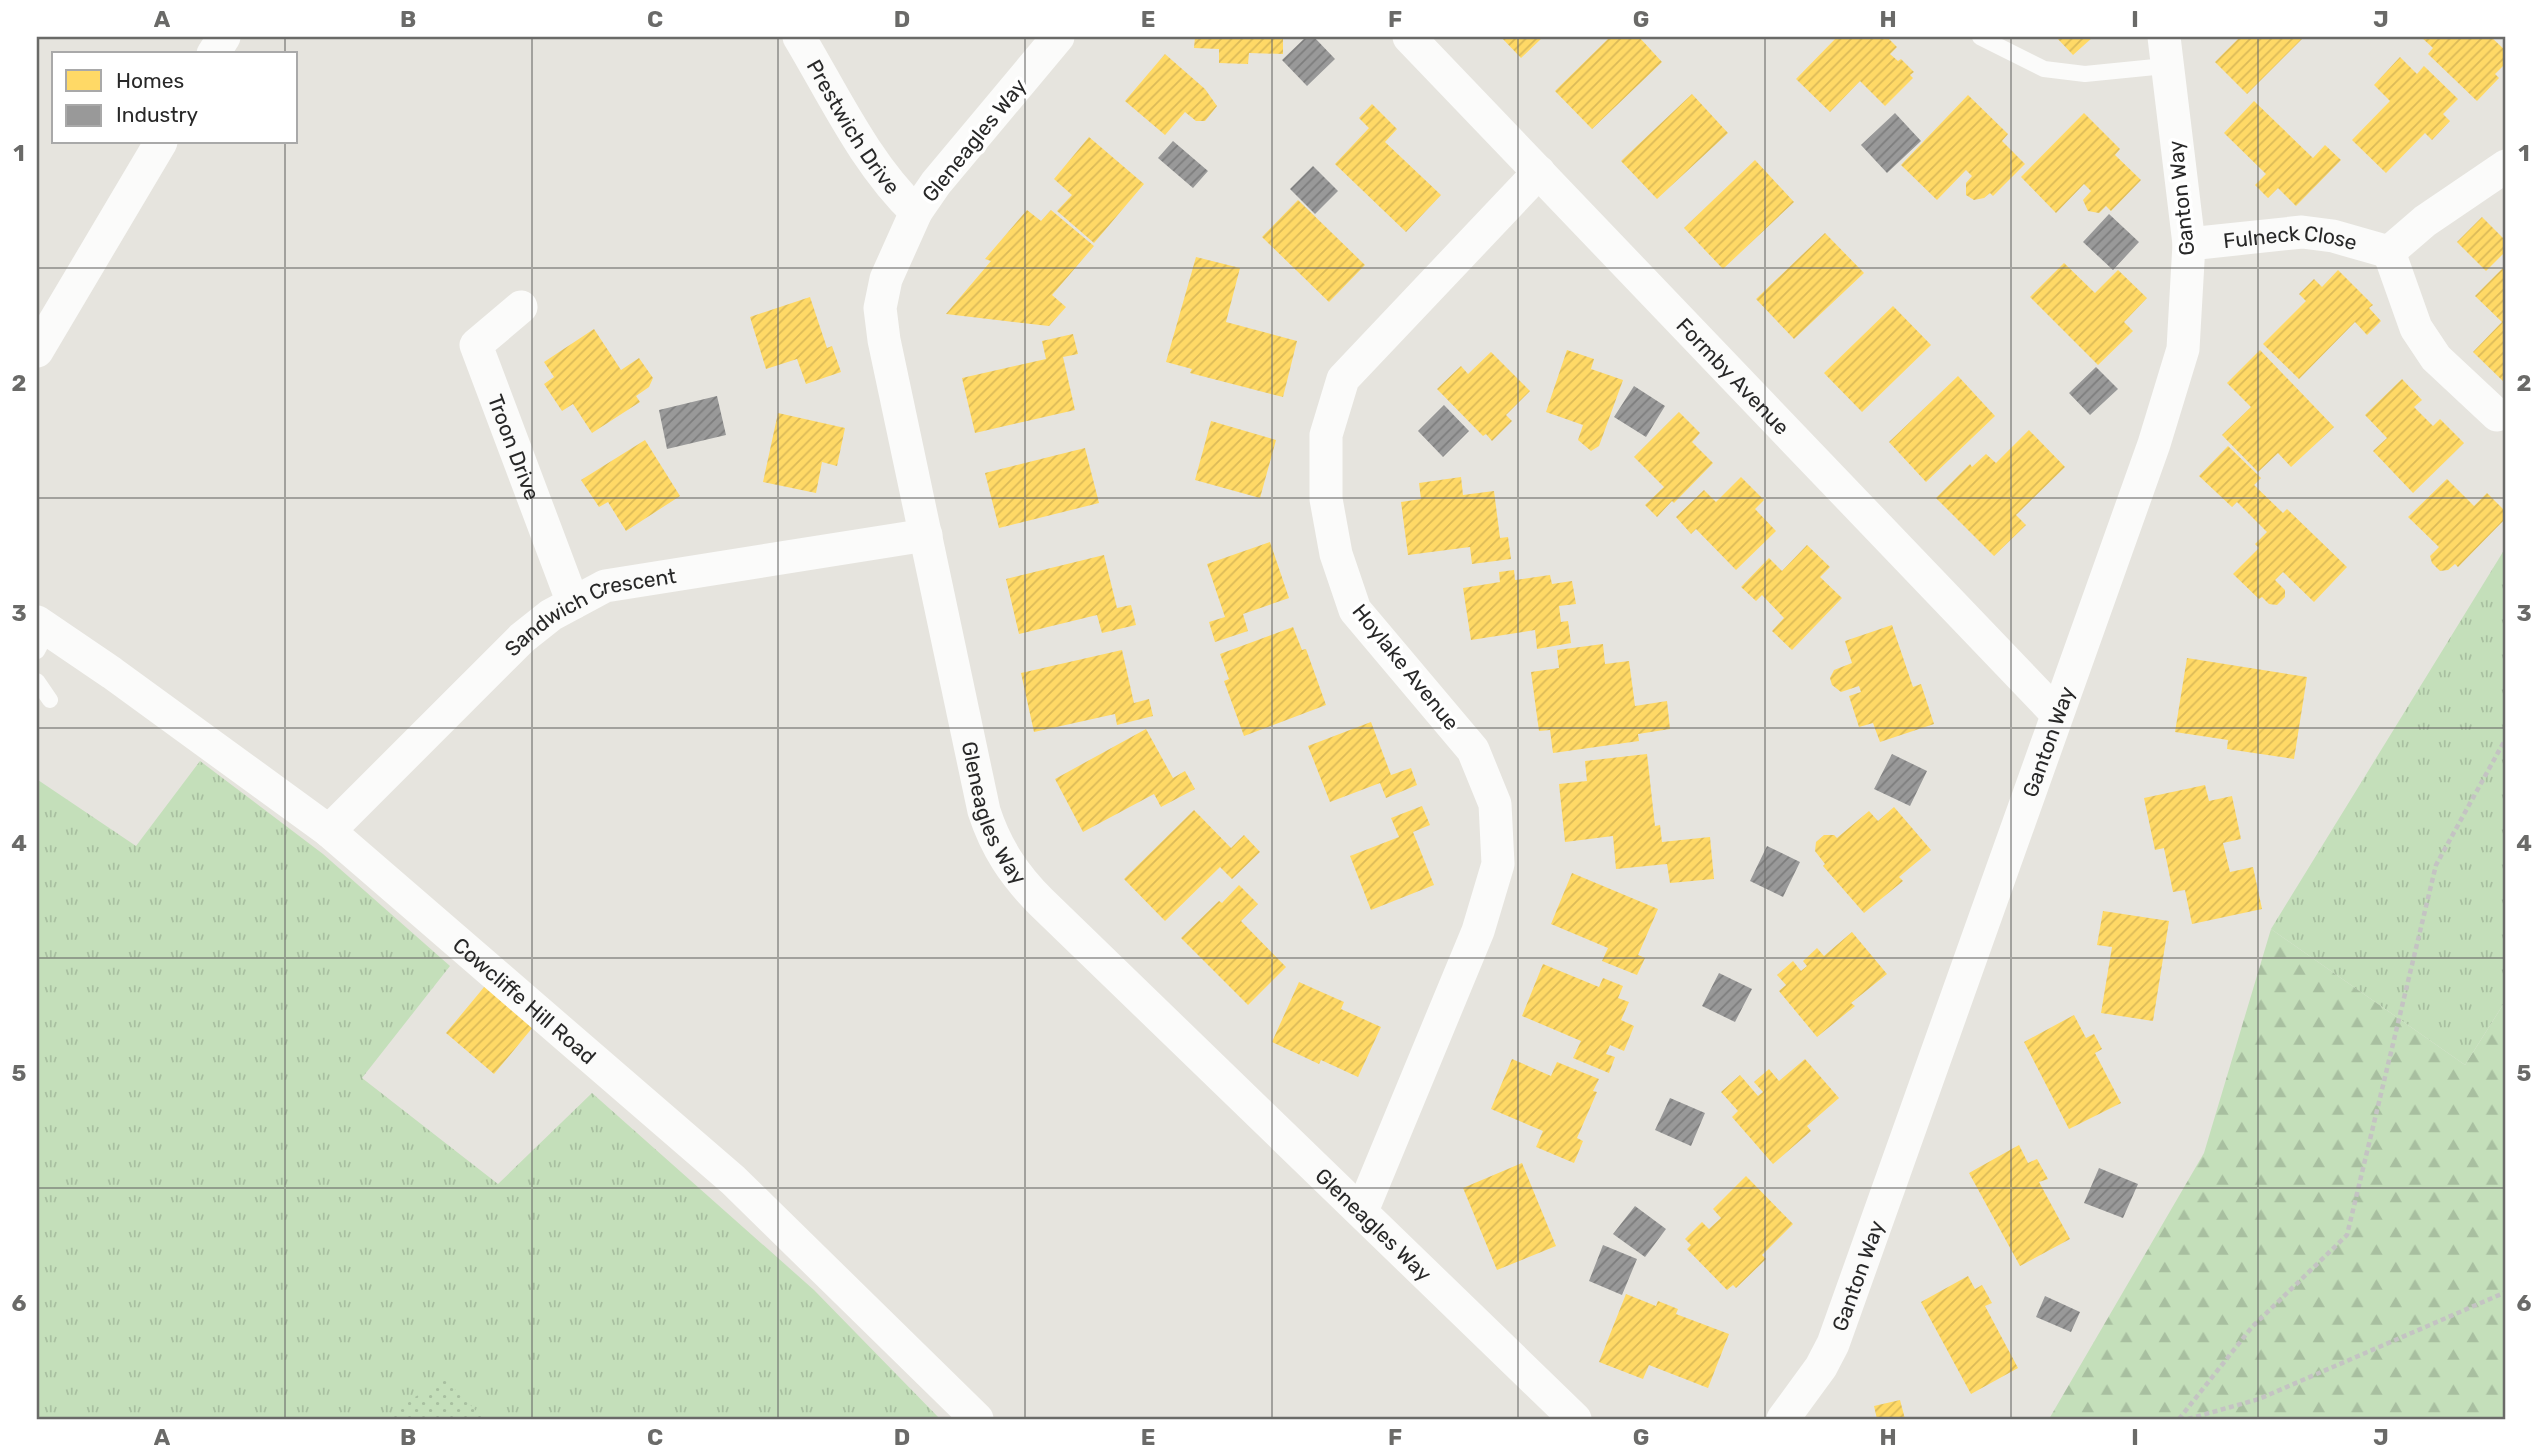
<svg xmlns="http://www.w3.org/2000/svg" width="2543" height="1456" font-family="Rubik,sans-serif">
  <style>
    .grass { fill: url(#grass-tufts) }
    .forest { fill: url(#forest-firs) }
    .park { fill: url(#park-dots) }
    .homes { fill: url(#homes-hatch) }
    .industry { fill: url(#industry-hatch) }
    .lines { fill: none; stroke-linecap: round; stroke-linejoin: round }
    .path { stroke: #c4c3c3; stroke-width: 4.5; stroke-dasharray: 5 3.5; stroke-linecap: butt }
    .lane { stroke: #fbfbfa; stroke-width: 16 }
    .street { stroke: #fbfbfa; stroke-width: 33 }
    .grid { fill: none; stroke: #6a6a68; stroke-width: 2; stroke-opacity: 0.55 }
    .labels { text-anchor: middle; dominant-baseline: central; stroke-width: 7; stroke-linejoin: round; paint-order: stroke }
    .street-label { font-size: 21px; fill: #282828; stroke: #fff }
    .neatline { fill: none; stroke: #6a6a68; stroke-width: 2.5 }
    .grid-label { font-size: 23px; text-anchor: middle; font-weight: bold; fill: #6a6a68 }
  </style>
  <defs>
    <pattern id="grass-tufts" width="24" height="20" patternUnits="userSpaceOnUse" patternTransform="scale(1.75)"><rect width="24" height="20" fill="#c4dfba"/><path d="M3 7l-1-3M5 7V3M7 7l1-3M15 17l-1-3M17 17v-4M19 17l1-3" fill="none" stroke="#a8bfa0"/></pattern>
    <pattern id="forest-firs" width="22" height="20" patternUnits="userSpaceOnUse" patternTransform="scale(1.75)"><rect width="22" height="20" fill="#c4dfba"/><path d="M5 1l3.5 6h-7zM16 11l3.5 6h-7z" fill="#a8bfa0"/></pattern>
    <pattern id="park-dots" width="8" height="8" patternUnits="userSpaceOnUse" patternTransform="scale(1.75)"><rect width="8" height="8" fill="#c4dfba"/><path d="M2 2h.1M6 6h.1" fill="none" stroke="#a8bfa0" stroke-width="1.8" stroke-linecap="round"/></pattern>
    <pattern id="homes-hatch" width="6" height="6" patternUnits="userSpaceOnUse" patternTransform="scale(1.75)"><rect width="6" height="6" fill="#ffd966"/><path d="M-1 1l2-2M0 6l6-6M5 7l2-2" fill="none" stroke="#dbba58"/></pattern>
    <pattern id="industry-hatch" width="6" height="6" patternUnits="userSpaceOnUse" patternTransform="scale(1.75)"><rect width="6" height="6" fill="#999"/><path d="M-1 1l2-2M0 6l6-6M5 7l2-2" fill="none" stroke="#7d7d7d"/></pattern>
  </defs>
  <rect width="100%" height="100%" fill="#e6e4de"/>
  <path class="grass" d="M2506,547V1000L2465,1065L2271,929Z
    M200,761L323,854L450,966L362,1078L498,1184L592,1093L814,1290L940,1419H37V782L38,780L136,846Z"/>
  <path class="forest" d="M2271,929L2465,1065L2506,1000V1419H2049L2204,1153Z"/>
  <path class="park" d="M445,1379L484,1419H388L410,1400Z"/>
  <path class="homes" d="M1195,37H1283V54L1249,53L1248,64L1219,63V49L1194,48Z
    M1501,37H1543L1521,58Z
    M1610,37H1639L1662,62L1592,129L1555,91Z
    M1837,37H1887L1897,47L1890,54L1898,61L1901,59L1914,72L1910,75L1913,78L1885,106L1860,81L1830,112L1796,79Z
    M2056,37H2093L2073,55Z
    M2240,37H2304L2247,94L2215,62Z
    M2421,37H2491L2506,51V63L2495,74L2499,78L2477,101L2428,54L2433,48Z
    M1165,54L1205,89L1217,106L1205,121H1196L1185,112L1165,135L1125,101Z
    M2400,57L2417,74L2424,66L2458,99L2443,114L2450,121L2432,140L2425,133L2386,173L2352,140L2390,101L2374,85Z
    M1692,94L1728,133L1657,199L1621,161Z
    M1968,95L2008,134L2002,141L2025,164L1993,196L1990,193L1984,198L1974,200L1966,195V183L1972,176L1966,170L1937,200L1901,165Z
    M2254,101L2313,158L2325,145L2341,160L2296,206L2278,188L2268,198L2255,185L2266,174L2224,133Z
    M1372,104L1397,129L1385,142L1441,195L1406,232L1335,164L1369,128L1359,118Z
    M2084,113L2120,149L2115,155L2141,180L2111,211L2106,206L2099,213L2088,211L2083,200L2091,191L2084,184L2056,213L2021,177Z
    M1089,137L1144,184L1094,243L1057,211L1072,195L1054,179Z
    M1755,160L1794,202L1723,269L1684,228Z
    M1298,200L1365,265L1329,302L1262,237Z
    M1027,210L1041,221L1051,210L1094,246L1052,295L1066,307L1049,326L946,314L991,261L985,259Z
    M2482,217L2506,241V251L2486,271L2457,242Z
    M1825,233L1864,273L1794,339L1756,299Z
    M1196,257L1240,268L1226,322L1297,341L1283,397L1190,373L1192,369L1166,362Z
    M2064,263L2095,293L2118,270L2147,298L2124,322L2133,331L2098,365L2030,297Z
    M2506,265V384L2473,352L2502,322L2475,296Z
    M2338,270L2373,305L2369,308L2381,321L2367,335L2355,322L2299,379L2263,344L2306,301L2299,294L2314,279L2322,287Z
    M810,297L827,348L832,346L841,372L806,384L797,359L766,369L750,317Z
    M1893,306L1931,345L1862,412L1824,373Z
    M594,329L621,370L639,358L653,378L649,387L636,396L640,402L592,433L573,404L562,411L544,384L554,377L544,362Z
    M1073,334L1078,354L1063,357L1075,410L975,433L962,378L1046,359L1042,341Z
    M1567,350L1594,359L1591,369L1623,380L1599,446L1591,451L1578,440L1583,425L1546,412Z
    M2260,350L2334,427L2291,467L2278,453L2258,472L2222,435L2251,407L2227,383Z
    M1491,352L1530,391L1506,415L1512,421L1492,441L1486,434L1483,436L1437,389L1461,366L1468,374Z
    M1958,376L1995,416L1926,482L1889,442Z
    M2402,379L2422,400L2414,407L2433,426L2440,419L2464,443L2413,493L2373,451L2387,438L2365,415Z
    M1679,412L1700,433L1692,442L1713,463L1674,503L1672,501L1657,517L1645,505L1664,487L1634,457Z
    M778,413L845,428L837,466L822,462L816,493L763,482Z
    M1211,421L1276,440L1260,498L1195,480Z
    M2029,430L2065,467L2016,515L2026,525L1994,556L1936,498L1970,464L1972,467L1986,454L1996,463Z
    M645,440L680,496L626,531L608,502L599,507L581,480Z
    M2228,446L2261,478L2254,485L2283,513L2287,509L2347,567L2314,602L2283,572L2275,580L2285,590V597L2277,605L2269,604L2262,597L2259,599L2233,574L2259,548L2255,544L2267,532L2237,502L2232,507L2199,476Z
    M1085,448L1099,503L999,528L985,473Z
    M1461,477L1463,495L1494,491L1500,538L1508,537L1511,559L1472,564L1470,547L1408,555L1401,502L1421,499L1419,483Z
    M1741,477L1764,500L1755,509L1776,531L1736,570L1696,529L1691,534L1676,517L1704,490L1716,502Z
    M2447,479L2474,506L2487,493L2506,512V518L2458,567L2455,564L2448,570L2440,571L2432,563L2430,556L2439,547L2408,517Z
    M1270,542L1289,598L1243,614L1248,631L1215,642L1209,622L1225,617L1207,564Z
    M1807,545L1830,567L1820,577L1842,598L1792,650L1772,631L1784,618L1762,595L1756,601L1741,587L1769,558L1782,571Z
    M1104,555L1117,608L1131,605L1136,625L1102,633L1097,615L1019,634L1006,579Z
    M1514,570L1515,580L1550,575L1552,584L1572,581L1576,604L1559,606L1561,622L1568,621L1571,643L1537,649L1535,630L1471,640L1463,588L1500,582L1499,572Z
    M1892,625L1913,687L1921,684L1934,724L1880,742L1873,723L1859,727L1849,696L1861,692L1859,686L1841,692L1832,685L1830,678L1834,670L1852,663L1845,641Z
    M1293,627L1302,650L1306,649L1326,705L1244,736L1224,681L1229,679L1220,654Z
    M1603,644L1605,664L1629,661L1635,706L1667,701L1670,729L1638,734L1639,741L1553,753L1550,730L1539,731L1531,672L1559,668L1557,650Z
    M1122,650L1134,703L1149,699L1153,716L1117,725L1115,714L1034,732L1021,673Z
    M2187,658L2307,677L2294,759L2227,749L2228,740L2175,732Z
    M1371,722L1391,775L1411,768L1417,785L1386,798L1380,783L1330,802L1308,746Z
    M1146,729L1173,778L1185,771L1195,789L1161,807L1154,794L1083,832L1055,779Z
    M1647,754L1655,826L1660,825L1662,842L1710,837L1714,879L1670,883L1667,864L1616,869L1613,836L1565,842L1559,784L1587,781L1585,761Z
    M2205,785L2209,801L2232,796L2241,839L2223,843L2230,872L2253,867L2262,909L2192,924L2185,890L2173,892L2164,848L2155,850L2144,798Z
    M1422,806L1430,825L1413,832L1434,885L1371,910L1350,856L1399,837L1391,818Z
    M1894,807L1931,850L1899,877L1903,881L1864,913L1823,866L1825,864L1815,851L1816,842L1824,835H1834L1837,838L1869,811L1878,821Z
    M1194,810L1231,848L1244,835L1260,852L1232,879L1220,867L1165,921L1124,879Z
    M1572,873L1658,909L1638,955L1645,958L1637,975L1602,961L1608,948L1551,924Z
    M1239,885L1258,904L1241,921L1286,967L1248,1005L1181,938L1219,901L1222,903Z
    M2103,911L2169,921L2153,1021L2101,1013L2112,947L2097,945Z
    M1852,932L1887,974L1851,1003L1855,1006L1817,1037L1779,991L1786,985L1777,975L1793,961L1801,971L1807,966L1803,961L1817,948L1824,956Z
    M1543,964L1599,987L1603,978L1623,986L1618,998L1629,1002L1621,1020L1634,1026L1624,1051L1610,1045L1606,1054L1615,1057L1609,1073L1573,1058L1581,1041L1522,1016Z
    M1299,982L1344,1002L1341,1009L1381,1027L1358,1077L1321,1060L1319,1064L1272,1042Z
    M485,986L533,1027L494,1074L446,1033Z
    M2074,1015L2086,1038L2094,1034L2102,1049L2095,1053L2121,1103L2069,1129L2024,1042Z
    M1512,1059L1551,1076L1557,1062L1599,1079L1593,1091L1597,1092L1577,1138L1583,1141L1574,1163L1536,1147L1543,1131L1491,1109Z
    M1805,1059L1839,1098L1807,1126L1811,1131L1773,1164L1732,1117L1738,1111L1721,1092L1740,1075L1758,1096L1763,1092L1754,1082L1769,1069L1779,1081Z
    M2019,1145L2028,1163L2037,1159L2048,1179L2039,1182L2070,1239L2020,1266L1969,1173Z
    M1522,1163L1556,1246L1497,1270L1463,1188Z
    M1746,1176L1793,1224L1762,1255L1766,1259L1736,1288L1733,1285L1727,1290L1687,1249L1691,1245L1685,1239L1702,1222L1709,1229L1721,1218L1713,1209Z
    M1968,1276L1975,1289L1982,1285L1992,1303L1985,1306L2018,1368L1971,1394L1921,1302Z
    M1626,1294L1656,1306L1658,1301L1678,1309L1676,1314L1729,1334L1708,1388L1649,1365L1643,1379L1599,1362Z
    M1900,1400L1905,1419H1877L1874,1406Z"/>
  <path class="industry" d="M1306,37H1314L1335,59L1307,86L1282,60Z
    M1895,113L1921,141L1887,173L1861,145Z
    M1173,141L1208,171L1193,188L1158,158Z
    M1313,166L1338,191L1315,214L1290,189Z
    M2109,214L2139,242L2113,270L2083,242Z
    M2096,367L2118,389L2090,415L2069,393Z
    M1634,386L1665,406L1646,437L1614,417Z
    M717,396L726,435L667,449L659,410Z
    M1444,405L1469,431L1443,457L1418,431Z
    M1892,754L1927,771L1910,806L1874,789Z
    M1767,846L1800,862L1783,897L1750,881Z
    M1719,973L1752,989L1735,1022L1702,1006Z
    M1670,1098L1705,1113L1691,1146L1655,1130Z
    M2099,1168L2138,1184L2123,1218L2084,1203Z
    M1635,1206L1666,1229L1645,1257L1613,1234Z
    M1603,1245L1637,1259L1622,1295L1589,1281Z
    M2045,1296L2080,1312L2071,1332L2036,1317Z"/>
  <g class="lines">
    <path class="path" d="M2179,1419L2252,1327L2347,1235L2436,865L2506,738
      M2188,1419L2259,1399L2506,1292"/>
    <path class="lane" d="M1980,37L2044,69L2085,74L2165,66
      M37,651L48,630
      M37,681L50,700"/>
    <g class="street">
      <path id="s1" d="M799,37C835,97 865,163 916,212"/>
      <path id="s2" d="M1058,37L936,183L916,212L886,279L880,308L884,340L984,811C996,848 1014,875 1041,902L1575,1419"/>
      <path id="s3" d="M1409,37L2057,714"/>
      <path d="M213,54L224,37"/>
      <path id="s4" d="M2189,244L2302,232L2333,236L2389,252L2425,221L2506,166"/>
      <path d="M2389,252L2416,328L2436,358L2497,415"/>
      <path id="s5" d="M521,307L476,345L573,603"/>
      <path d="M37,351L161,142"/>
      <path id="s6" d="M37,622L112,673L329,831L733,1180L977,1419"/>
      <path id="s7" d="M329,831L522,638L551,615L605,586L926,535"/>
      <path d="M1362,1211L1478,931L1498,864L1495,804L1473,750L1355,610L1336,554L1326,499V435L1343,379L1539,172"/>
      <path id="s8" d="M1783,1419L1821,1367L1833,1344L2154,444L2183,349L2189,244L2164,37"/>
    </g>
  </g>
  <path class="grid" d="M285,37V54M532,37V1419M778,37V1419M1025,37V1419M1272,37V1419M1518,37V1419M1765,37V1419M2011,37V1419M2258,37V1419M285,142V1419M37,268H2506M37,498H2506M37,728H2506M37,958H2506M37,1188H2506"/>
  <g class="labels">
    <g class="street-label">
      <text stroke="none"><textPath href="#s1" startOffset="105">Prestwich Drive</textPath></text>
      <text transform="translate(974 140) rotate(-51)">Gleneagles Way</text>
      <text transform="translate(2181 198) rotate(-96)">Ganton Way</text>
      <text stroke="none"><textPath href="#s4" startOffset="102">Fulneck Close</textPath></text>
      <text stroke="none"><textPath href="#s3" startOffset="469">Formby Avenue</textPath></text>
      <text stroke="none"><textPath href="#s5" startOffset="168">Troon Drive</textPath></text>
      <text stroke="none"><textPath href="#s7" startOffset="348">Sandwich Crescent</textPath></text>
      <text transform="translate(1406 667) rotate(51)">Hoylake Avenue</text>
      <text stroke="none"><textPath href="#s8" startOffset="730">Ganton Way</textPath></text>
      <text stroke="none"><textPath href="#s2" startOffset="847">Gleneagles Way</textPath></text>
      <text stroke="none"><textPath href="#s6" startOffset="618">Cowcliffe Hill Road</textPath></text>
      <text stroke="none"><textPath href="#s2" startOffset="1414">Gleneagles Way</textPath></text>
      <text stroke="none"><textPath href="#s8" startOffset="163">Ganton Way</textPath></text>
    </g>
  </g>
  <rect width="2543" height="1456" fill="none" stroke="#ffffff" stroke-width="77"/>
  <rect x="52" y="52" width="245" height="91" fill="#ffffff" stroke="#a9a9a9" stroke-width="2"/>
  <rect x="66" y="70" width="35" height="21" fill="#ffd966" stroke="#a9a9a9" stroke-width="2"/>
  <text x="116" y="88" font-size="21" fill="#282828">Homes</text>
  <rect x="66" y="105" width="35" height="21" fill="#999999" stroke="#a9a9a9" stroke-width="2"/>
  <text x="116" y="122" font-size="21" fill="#282828">Industry</text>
  <rect x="38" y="38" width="2466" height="1380" class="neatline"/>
  <g class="grid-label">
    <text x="162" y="27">A</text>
    <text x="408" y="27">B</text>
    <text x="655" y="27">C</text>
    <text x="902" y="27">D</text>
    <text x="1148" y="27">E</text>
    <text x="1395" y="27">F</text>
    <text x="1641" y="27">G</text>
    <text x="1888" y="27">H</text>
    <text x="2135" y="27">I</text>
    <text x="2381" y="27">J</text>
    <text x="19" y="161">1</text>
    <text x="2524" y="161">1</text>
    <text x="19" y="391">2</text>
    <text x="2524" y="391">2</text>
    <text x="19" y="621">3</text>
    <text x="2524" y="621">3</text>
    <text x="19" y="851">4</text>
    <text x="2524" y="851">4</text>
    <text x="19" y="1081">5</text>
    <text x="2524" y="1081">5</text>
    <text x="19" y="1311">6</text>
    <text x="2524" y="1311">6</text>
    <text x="162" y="1445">A</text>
    <text x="408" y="1445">B</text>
    <text x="655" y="1445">C</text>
    <text x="902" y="1445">D</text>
    <text x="1148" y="1445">E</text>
    <text x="1395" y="1445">F</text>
    <text x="1641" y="1445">G</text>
    <text x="1888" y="1445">H</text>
    <text x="2135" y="1445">I</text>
    <text x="2381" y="1445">J</text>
  </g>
</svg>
